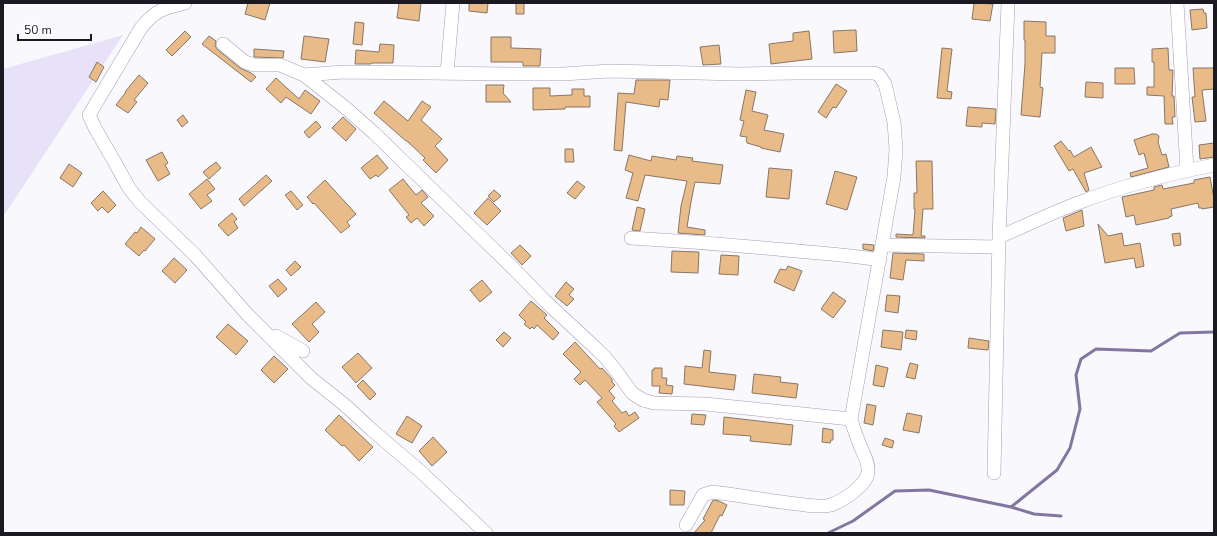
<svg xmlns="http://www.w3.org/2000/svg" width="1217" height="536" font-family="'Nunito Sans',sans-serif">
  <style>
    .green { fill: #e8e2f9 }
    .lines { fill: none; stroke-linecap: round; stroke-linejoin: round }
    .stream { stroke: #8377a2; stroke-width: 3 }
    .building { fill: #e9bb89; stroke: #887764 }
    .minor-casing { stroke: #a49eb5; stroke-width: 14 }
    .minor { stroke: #fff; stroke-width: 13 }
  </style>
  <rect width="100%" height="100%" fill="#f9f8fd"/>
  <path class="green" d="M123,35L3,217V69Z"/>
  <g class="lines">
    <path class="stream" d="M1011,507L1057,470L1070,448L1080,409L1076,375L1081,359L1096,349L1151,351L1180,333L1214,332
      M828,533L853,521L895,491L929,490L1011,507L1034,514L1061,516"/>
  </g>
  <path class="building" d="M248,3H270L265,20L245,14Z
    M399,3H421L419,21L397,18Z
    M469,3H488L487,13L469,11Z
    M516,3H524V14H516Z
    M974,3L993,4L990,21L972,19Z
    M1203,9L1204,13H1206L1207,28L1192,30L1190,10Z
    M1024,21L1046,22V36H1055V53H1042L1040,87L1043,88L1040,117L1021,115L1025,64V40H1024Z
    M355,22L364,23L362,45L353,44Z
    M856,30L857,51L834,53L833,31Z
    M185,31L191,37L172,56L166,50Z
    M809,31L812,59L771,64L769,44L793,41V33Z
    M209,36L216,41L215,46L218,50L240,68L251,73L256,77L251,82L202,44Z
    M304,36L329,39L325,62L301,59Z
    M491,37H511V48L541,49L540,66H523V62H491Z
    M380,44L394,45L393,63H372L371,64H355L356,50L379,52Z
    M719,45L721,64L703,65L700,47Z
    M942,48L952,49L947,91L952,92L951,99L937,98Z
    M1168,48L1169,70H1173L1172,96H1174L1175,117H1172L1173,124H1165L1164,96L1147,95V87H1154V62H1152V49Z
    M254,49L284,51L283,58L255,57H254Z
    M97,62L104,67L96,82L89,77Z
    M1115,68H1134L1135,84H1115Z
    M1193,68H1214V89L1202,90L1206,121L1195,122L1192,97H1195Z
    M139,75L148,83L134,100L137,102L128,113L116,105L126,92H125Z
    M276,78L299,99L305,90L320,101L311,114L286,97L281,103L266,89Z
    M636,80H670L668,100L660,99L659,107L626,102L622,151L614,150L618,93L634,94Z
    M1086,82L1103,83V98L1085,97Z
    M836,84L847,91L836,108L833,107L826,118L818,112Z
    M486,85H504L503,93L511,102H486Z
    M533,88H550V96L572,95V89H584V96H590V107H565V109L533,110Z
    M746,90L756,92L752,111L768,115L764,130L784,134L780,152L761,148V147L747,143V142L746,141L747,137L740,136L744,121L740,120Z
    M384,101L408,121L422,101L431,107L421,120L442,139L435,146L448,160L436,173L423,160L425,158L407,141H406L374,113Z
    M968,107L996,109L995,124L982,123V127L966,126Z
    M183,115L188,122L182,127L177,120Z
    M343,117L356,129L346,141L332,128Z
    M316,121L321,127L309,138L304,132Z
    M1152,134H1156L1159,136L1158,142L1162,155L1166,154L1169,167L1131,177L1130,173L1148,168L1144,153L1139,155L1134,140Z
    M1061,141L1069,151L1070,150L1074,157L1091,147L1102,167L1084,173L1089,190L1086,192L1073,169L1069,171L1054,146Z
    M1214,143V157L1200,159L1199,145Z
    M565,149H573L574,162H565Z
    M162,152L168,163L165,165L170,174L158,181L146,160Z
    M377,155L388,168L378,177L376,175L370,179L361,168Z
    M629,155L651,161L652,156L676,160L677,156L693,158L692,161L723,165L720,184L695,182L691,202L687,227L705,230V235L678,233L681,206L687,181L645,175L638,201L626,198L633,173L625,170Z
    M916,161H932L933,209H923L921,236H925V238L896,237V234L913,235L915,209H914V193H917Z
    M216,162L221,168L209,179L203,172Z
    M69,164L82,173L73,187L60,178Z
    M769,168L792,170L789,199L766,197Z
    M835,171L857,177L847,210L826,204Z
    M266,175L272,181L244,206L239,199Z
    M1210,177L1214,199V207L1202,209V208H1199L1198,203L1171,209L1172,216L1169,217V218L1136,225L1134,215L1126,217L1122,197L1154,190V187L1162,185L1163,189L1194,183V180Z
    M207,179L215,189L207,195L212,201L201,209L189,194Z
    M403,179L416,195L422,190L428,197L421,203L434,216L424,226L417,218L411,223L406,217L409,215L389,190Z
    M325,180L356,214L347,222L350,226L341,233L314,203L313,204L307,197Z
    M577,181L585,187L575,199L567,193Z
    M494,190L501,196L494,202L488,196Z
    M103,191L116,205L108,213L102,207L98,211L91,203Z
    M291,191L303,205L297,210L285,195Z
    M488,198L501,211L487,225L474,213Z
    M637,207L645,209L640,231L632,230Z
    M1082,210L1084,226L1066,231L1063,218Z
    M232,213L237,219L234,222L238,228L228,236L218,225Z
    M1098,224L1108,236L1122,233L1124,246L1140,243L1144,266L1136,268L1134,258L1105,263Z
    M141,227L155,239L145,251L144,250L139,256L125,244L135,232L137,233Z
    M1180,233L1181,245L1174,246L1172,234Z
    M863,244L874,245L873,251L863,249Z
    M520,245L531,256L522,265L511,253Z
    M672,251L699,252L698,273L671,272Z
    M893,253L924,254V261L906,260L903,280L890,278Z
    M721,255L739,256L738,275L719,274Z
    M174,258L187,270L175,283L162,271Z
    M295,261L301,267L291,276L286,270Z
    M788,266L802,271L794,291L774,282L780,269L786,270Z
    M278,279L287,289L278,297L269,286Z
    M482,280L492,292L480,302L470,290Z
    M566,282L574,289L569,295L574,299L567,306L555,296Z
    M833,292L846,301L833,318L821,309Z
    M887,295L900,296L898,313L885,311Z
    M531,301L547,315L544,318L559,333L553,340L537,325L534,329L532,327L530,329L524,324L526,322L519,315Z
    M316,302L325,312L312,324L319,332L309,342L292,324Z
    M228,324L248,341L236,355L216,337Z
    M883,330L903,332L901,350L881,347Z
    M906,330L917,331L916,340L905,338Z
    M504,332L511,338L503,347L496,340Z
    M969,338L989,341L988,350L968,348Z
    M575,342L600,369L602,368L612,379V382L615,385L609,391L615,398L612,401L622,413L626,411L629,416L635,412L639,418L619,432L614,426L616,424L597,402L602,398L585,380L580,385L574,379L581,372L563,354Z
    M704,350L711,351L709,372L736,375L734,390L684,384L685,366L702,368Z
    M358,353L372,368L356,383L342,367Z
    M274,356L288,369L274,383L261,370Z
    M910,363L918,365L915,379L906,377Z
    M876,365L888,368L884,387L873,385Z
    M654,368H662V378H667L666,385L673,386L672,394L659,393L660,386H652V370H654Z
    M754,374L781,377L780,382L798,384L796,398L752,393Z
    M363,380L376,394L370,400L357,386Z
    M867,404L876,406L873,425L864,423Z
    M907,413L922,416L919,433L903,430Z
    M692,414L706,415L704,425L691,424Z
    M339,415L373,447L359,461L344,445L342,446L325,430Z
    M407,416L422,426L412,443L396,434Z
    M724,417L793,425L791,445L750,441L751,436L723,434Z
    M823,428L833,430V440H831L830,443L822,442Z
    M433,437L447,452L432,466L419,451Z
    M885,438L894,441L892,448L882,445Z
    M670,490L685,491L684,505H670Z
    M713,500L719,501L727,505L722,516L720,515L711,533H694L705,520L703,519Z"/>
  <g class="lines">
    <defs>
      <path id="minor" d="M185,3C164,8 155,10 141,28L89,115L95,128L114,161L129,188L140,202L195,255L247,314L311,378L346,406L372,430L420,471L486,533
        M1177,3L1187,170
        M223,44L245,62L254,65H280L304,75L347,109L374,133L515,270L545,301L587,340L605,357L617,372L632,393L643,400L654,403L705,404L851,419
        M447,73L453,3
        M304,75L343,72L510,74H563L610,71L740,74L798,73H874L879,75L885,84L894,122L896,149L894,177L851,419C853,426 855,433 858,440C861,450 869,461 868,471C868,479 862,484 857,489C850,495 840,502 831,505C820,508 808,505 797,504C769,501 740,495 712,492L703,495L686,525
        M999,237C1025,226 1051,213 1078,203C1122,186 1168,174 1214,165
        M631,238C683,241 735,245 786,250C818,253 849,255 880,260
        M883,245L998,247
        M276,336L303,351
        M994,473L999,237L1008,3"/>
    </defs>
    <use href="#minor" class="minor-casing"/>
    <use href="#minor" class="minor"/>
  </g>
  <rect width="1217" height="536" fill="none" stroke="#1b1922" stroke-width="8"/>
  <path d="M18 34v6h73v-6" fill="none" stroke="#1b1922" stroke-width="2"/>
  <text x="24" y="34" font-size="12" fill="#1b1922" stroke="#ffffff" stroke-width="3" paint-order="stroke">50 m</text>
</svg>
